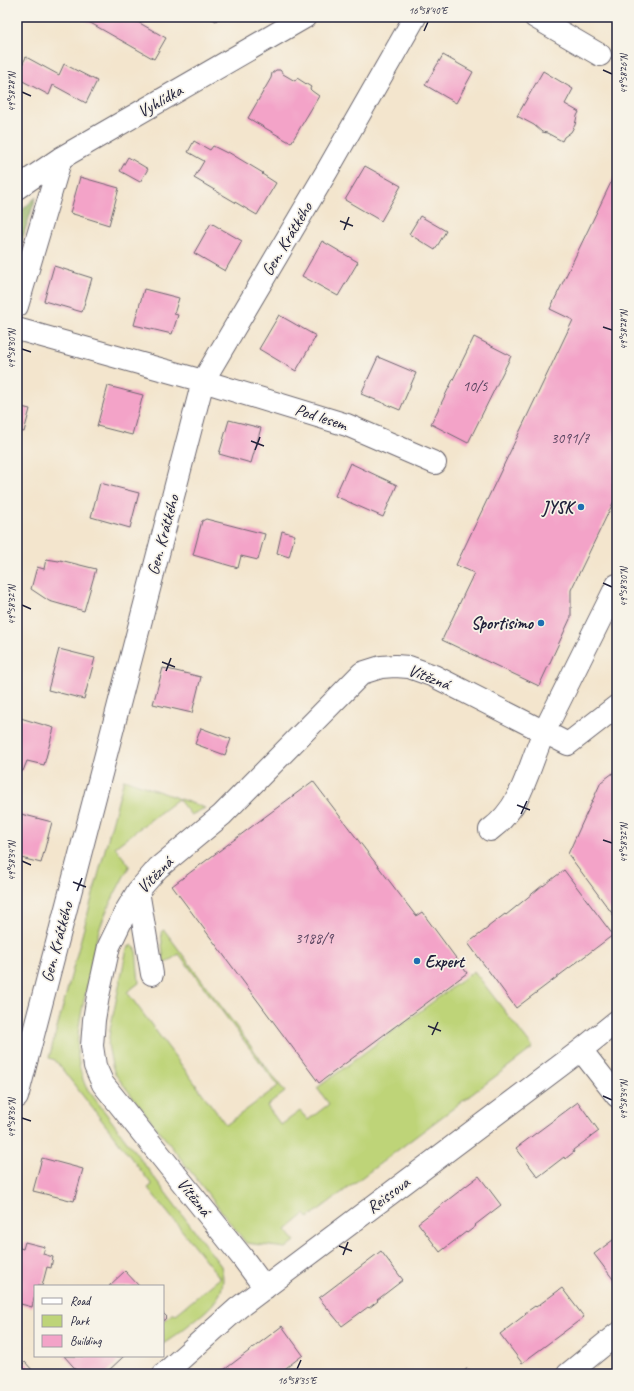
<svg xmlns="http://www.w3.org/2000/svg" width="634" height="1391" font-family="Caveat,sans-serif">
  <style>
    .green { fill: #bed478; stroke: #707b5a }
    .forest { fill: #96b668; stroke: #5c6c52 }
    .building { fill: #f3a3c8 }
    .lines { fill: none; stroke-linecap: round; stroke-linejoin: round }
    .minor-casing { stroke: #6b666e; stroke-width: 24 }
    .minor { stroke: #fff; stroke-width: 22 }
    .ticks { fill: none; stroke: #22223b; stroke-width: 1.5 }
    .poi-dot { fill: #1f6fb2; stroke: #f7f3e8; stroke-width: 1.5 }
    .labels { text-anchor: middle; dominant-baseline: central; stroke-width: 3.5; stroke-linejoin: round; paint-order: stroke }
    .number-label { font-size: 15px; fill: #56425e }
    .street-label { font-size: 17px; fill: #22223b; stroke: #f7f3e8 }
    .poi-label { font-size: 17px; font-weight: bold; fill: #22223b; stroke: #f7f3e8; text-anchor: end }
    .neatline { fill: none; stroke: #22223b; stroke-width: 1.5 }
    .ticks-label { font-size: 10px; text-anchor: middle; fill: #22223b }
  </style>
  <rect width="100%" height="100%" fill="#f7f3e8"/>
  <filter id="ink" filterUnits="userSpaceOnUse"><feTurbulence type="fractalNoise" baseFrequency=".025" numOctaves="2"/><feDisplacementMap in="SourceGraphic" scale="8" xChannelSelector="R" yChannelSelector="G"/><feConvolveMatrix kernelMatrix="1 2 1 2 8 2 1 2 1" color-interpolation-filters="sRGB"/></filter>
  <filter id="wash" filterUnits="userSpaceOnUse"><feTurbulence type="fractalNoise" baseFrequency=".012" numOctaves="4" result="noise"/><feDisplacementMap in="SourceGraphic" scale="16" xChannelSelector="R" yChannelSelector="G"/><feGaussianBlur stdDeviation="0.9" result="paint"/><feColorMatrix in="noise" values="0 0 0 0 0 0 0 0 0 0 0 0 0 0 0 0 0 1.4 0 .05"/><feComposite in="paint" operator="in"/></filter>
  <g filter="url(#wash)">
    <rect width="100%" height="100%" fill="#f3e5cd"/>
    <path class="green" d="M124,779L205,808L191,815L178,799L115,847L129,865V867C117,889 104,913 97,937C92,954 90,973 86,991C79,1025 71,1053 86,1087L221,1266C229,1295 211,1307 190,1324C181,1331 173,1338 163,1344V1322L173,1313L175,1315L220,1278L148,1188L152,1185L55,1060L49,1058Z
      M163,930L165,931L285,1092L267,1106L281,1125L300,1111L308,1120L329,1104L317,1088L474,971L533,1048L308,1218L305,1214L286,1230L295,1241L286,1248L246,1243L115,1074L112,1065L108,1045L110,1030L127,948L132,945L136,949L139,983L127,992L226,1125L278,1086L179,954L164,964L161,932Z"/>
    <path class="forest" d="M36,197L17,254V215Z"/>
    <g id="blocks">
      <path class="building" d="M89,17H129L166,38L154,59L87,21Z
        M209,17H219L216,21Z
        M606,17H617V22L616,23Z
        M443,55L473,72L456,103L425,85Z
        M26,57L59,75L64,64L97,81L86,103L53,85L49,95L17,78L20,69L17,75V65L21,67Z
        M276,70H280L283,74L295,81L297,78L311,87L310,89L312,91L319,96L291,143L248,118L271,78L272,73Z
        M543,71L573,89L565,104L579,112L577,116L575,125L571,132L564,137L562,141L547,133L542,132L534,125L517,116Z
        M194,141L210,150L213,146L227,153L228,152L263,173L262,174L276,183L257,215L194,178L204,161L188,152Z
        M128,157L148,169L140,182L120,171Z
        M365,166L401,186L381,221L345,200Z
        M617,170V468L614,474V501L571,590V617L539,686L442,640L474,573L456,565L573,320L550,309Z
        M80,177L119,188L109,225L70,213Z
        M420,216L446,231L435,250L409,234Z
        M211,223L242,241L225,271L194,253Z
        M322,241L358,262L338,296L302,276Z
        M54,266L92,278L82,312L44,301Z
        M144,289L179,298L174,314L178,315L172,334L134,325Z
        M279,315L316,336L296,371L259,349Z
        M474,337L511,356L468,443L431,424Z
        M378,357L416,373L400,410L361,394Z
        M108,386L143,395L132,435L97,426Z
        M17,406L30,409L24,432L17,430Z
        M229,420L261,428L251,463L219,454Z
        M17,457L20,458L17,466Z
        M350,463L397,485L383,517L335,496Z
        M100,483L139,493L130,528L91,517Z
        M206,519L265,534L258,560L241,556L238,568L193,555L202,521Z
        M282,531L295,535L289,557L277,553Z
        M46,559L59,561L60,560L96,569L84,611L49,601L31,589L37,567L44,569Z
        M59,649L95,658L84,699L48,690Z
        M163,668L201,677L192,713L153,704Z
        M17,717L54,728L44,765L27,761L23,771L17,770Z
        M201,728L231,739L225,755L195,744Z
        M617,770V920L568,854L601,782Z
        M313,781L416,916L422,912L467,973L319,1083L172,886Z
        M17,813L52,822L41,863L17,857Z
        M564,870L613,935L516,1008L468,943L488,928V927L505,914L506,915L543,885V886Z
        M578,1102L599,1131L573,1150L574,1152L565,1159L564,1157L538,1177L516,1148Z
        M42,1158L83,1169L74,1201L33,1191Z
        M479,1176L501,1205L475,1225L476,1226L467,1233L466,1232L440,1252L418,1223Z
        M617,1237V1282L616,1283L594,1254Z
        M25,1242L45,1247L43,1254L53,1257L51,1268L47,1267L42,1286H35V1294L32,1307L17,1303V1247L23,1249Z
        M381,1251L403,1280L377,1300L378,1301L369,1308L368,1307L342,1326L319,1298Z
        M125,1271L139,1286H109Z
        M562,1288L584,1317L522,1363L500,1334L526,1314L525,1313L535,1306L536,1307Z
        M163,1313L167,1317L163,1321Z
        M282,1326L303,1355L278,1374H221L220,1373Z
        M64,1356H124L105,1374H80Z
        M25,1362L34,1372L36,1374H17V1370Z
        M468,1368L473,1374H460Z"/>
    </g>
  </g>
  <g filter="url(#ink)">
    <use href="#blocks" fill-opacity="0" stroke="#6b666e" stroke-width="1"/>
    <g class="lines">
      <defs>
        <path id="minor" d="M535,17L600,55
          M17,188L61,158L305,17
          M17,306L61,158
          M17,329L203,381L347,425L435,463
          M490,830C524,805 528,766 545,730C569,681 593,633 617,585
          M138,891L152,974
          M581,1050L617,1096
          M17,1097L203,381L327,171L415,17
          M265,1288L242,1257L103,1084L95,1066L92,1046L94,1020L98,996L109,946L126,911L138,891L158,868L222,815L362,673L381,667L395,666L409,667L434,676L568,744L617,706
          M164,1374L238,1308L581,1050L617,1021
          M568,1374L617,1334"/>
      </defs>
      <use href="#minor" class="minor-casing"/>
      <use href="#minor" class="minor"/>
    </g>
  </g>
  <path class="ticks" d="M424,31L428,22M603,70L612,74M22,92L31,96M340,221L353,226M344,230L349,217M603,327L612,330M22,349L31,352M251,441L264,446M255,450L260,437M603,583L612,587M22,605L31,609M162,662L175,667M166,671L171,658M517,805L530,810M521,814L527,801M603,840L612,843M22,861L31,865M73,882L86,887M77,891L82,878M428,1026L441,1031M432,1035L438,1022M603,1096L612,1100M22,1118L31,1121M339,1246L352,1251M343,1255L348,1242M297,1369L301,1360"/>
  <g class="poi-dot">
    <circle cx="581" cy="507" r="4"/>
    <circle cx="541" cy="623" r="4"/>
    <circle cx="417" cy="961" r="4"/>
  </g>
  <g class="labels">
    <g class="number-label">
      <text x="475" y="386">10/5</text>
      <text x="570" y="438">3091/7</text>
      <text x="314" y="938">3188/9</text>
    </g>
    <g class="street-label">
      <text transform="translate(160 101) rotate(-30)">Vyhlídka</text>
      <text transform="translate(287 239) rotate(-59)">Gen. Krátkého</text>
      <text transform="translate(321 417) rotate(18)">Pod lesem</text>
      <text transform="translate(163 535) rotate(-75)">Gen. Krátkého</text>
      <text transform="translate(429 677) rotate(21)">Vítězná</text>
      <text transform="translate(155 875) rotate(-46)">Vítězná</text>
      <text transform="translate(57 942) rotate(-75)">Gen. Krátkého</text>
      <text transform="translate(388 1195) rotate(-37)">Reissova</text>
      <text transform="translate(194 1197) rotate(51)">Vítězná</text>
    </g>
    <g class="poi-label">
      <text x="573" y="507">JYSK</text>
      <text x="533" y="623">Sportisimo</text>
      <text x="425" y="961" text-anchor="start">Expert</text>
    </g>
  </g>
  <rect width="634" height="1391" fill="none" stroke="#f7f3e8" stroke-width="44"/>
  <rect x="34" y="1285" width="130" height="72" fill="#f7f3e8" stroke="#a29fa3"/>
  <rect x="42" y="1298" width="20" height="6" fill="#ffffff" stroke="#a29fa3"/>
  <text x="70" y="1305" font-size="12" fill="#22223b">Road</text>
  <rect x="42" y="1315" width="20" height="12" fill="#bed478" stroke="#a29fa3"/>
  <text x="70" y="1325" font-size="12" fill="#22223b">Park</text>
  <rect x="42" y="1335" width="20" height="12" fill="#f3a3c8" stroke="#a29fa3"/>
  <text x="70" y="1345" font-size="12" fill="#22223b">Building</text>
  <rect x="22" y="22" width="590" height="1347" class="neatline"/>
  <g class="ticks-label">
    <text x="428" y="14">16°58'40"E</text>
    <text transform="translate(623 74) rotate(-90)" y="4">49°58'26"N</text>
    <text transform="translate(11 92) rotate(-90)" y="4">49°58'28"N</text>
    <text transform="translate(623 330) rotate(-90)" y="4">49°58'28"N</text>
    <text transform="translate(11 349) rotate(-90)" y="4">49°58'30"N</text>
    <text transform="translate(623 587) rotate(-90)" y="4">49°58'30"N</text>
    <text transform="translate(11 605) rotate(-90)" y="4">49°58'32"N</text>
    <text transform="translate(623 843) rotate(-90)" y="4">49°58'32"N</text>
    <text transform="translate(11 861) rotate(-90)" y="4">49°58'34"N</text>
    <text transform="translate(623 1100) rotate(-90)" y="4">49°58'34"N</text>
    <text transform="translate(11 1118) rotate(-90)" y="4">49°58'36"N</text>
    <text x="297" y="1384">16°58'35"E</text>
  </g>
</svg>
